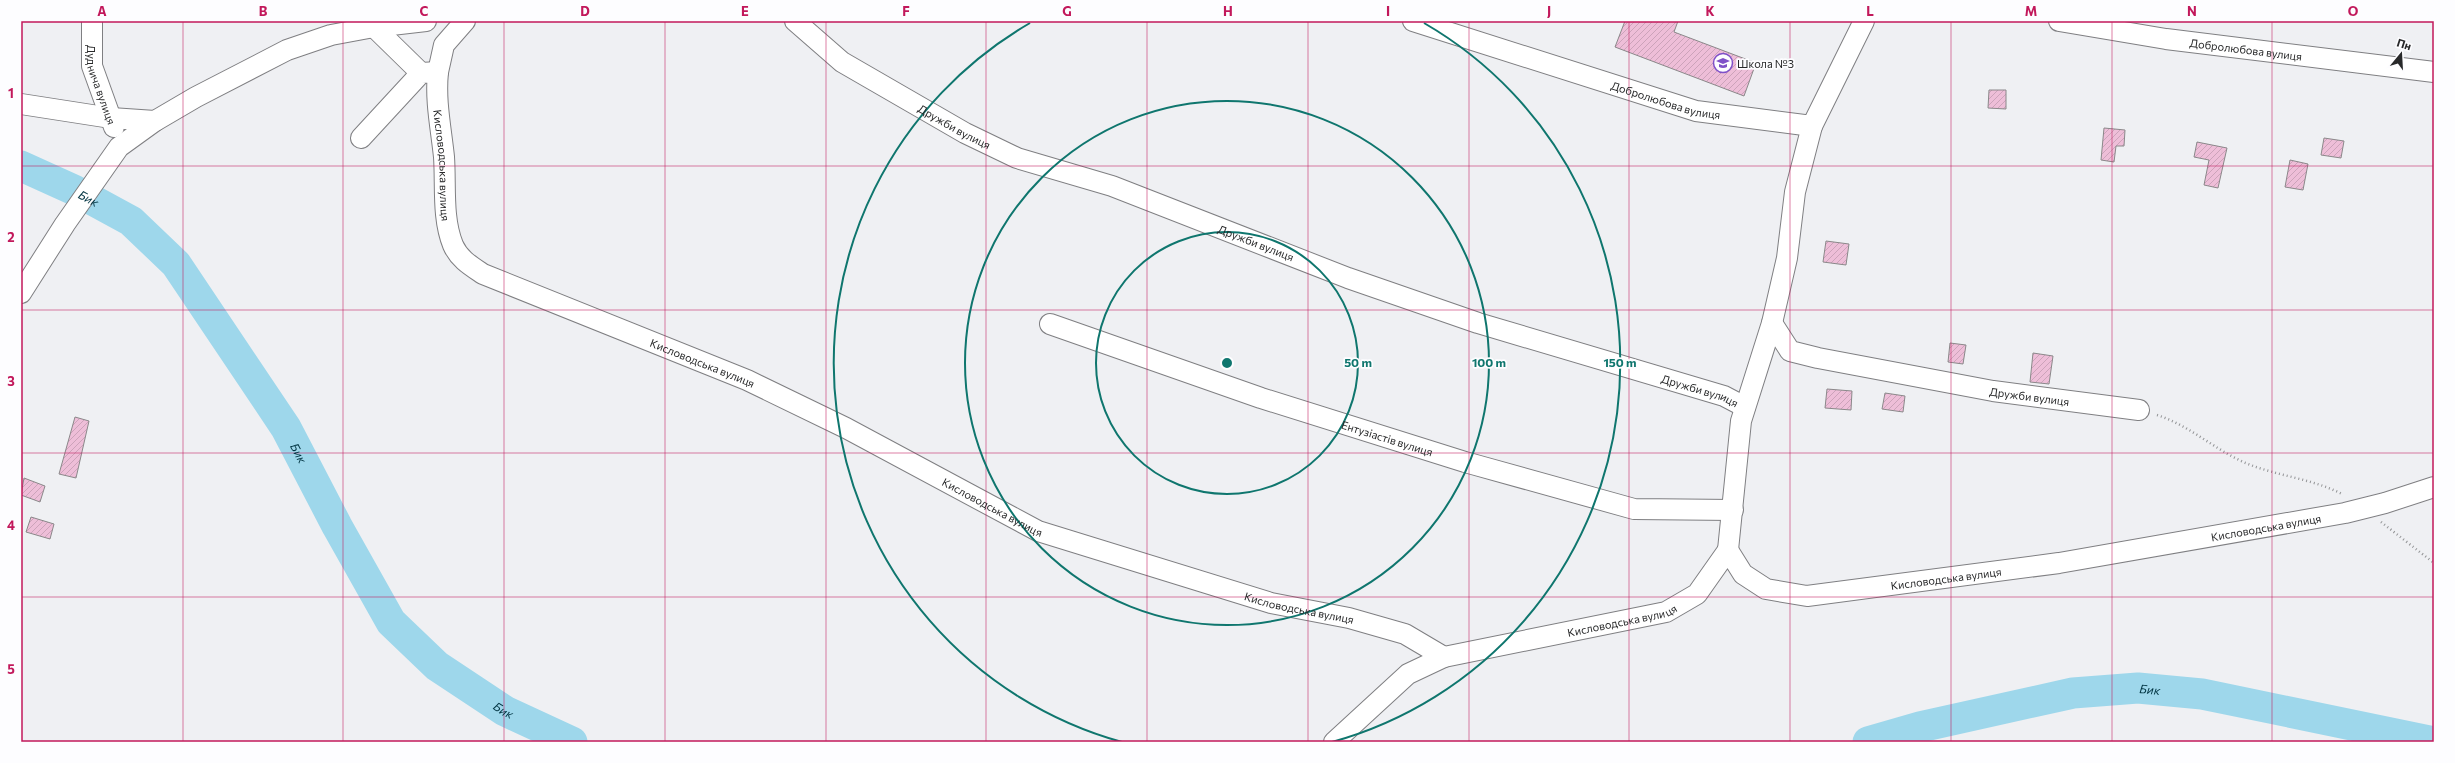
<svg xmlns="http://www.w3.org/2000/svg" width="2455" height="763" font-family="Commissioner,sans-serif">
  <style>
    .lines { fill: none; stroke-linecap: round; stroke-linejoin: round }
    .river { stroke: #9ed7eb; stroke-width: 31 }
    .building { fill: url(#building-hatch); stroke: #8b888a }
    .minor-casing { stroke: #7f7f82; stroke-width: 22 }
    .path { stroke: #939496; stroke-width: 2.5; stroke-dasharray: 1 3; stroke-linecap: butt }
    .minor { stroke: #fff; stroke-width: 20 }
    .grid { fill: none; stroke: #c2185b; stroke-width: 1; stroke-opacity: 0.55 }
    .ring { fill: none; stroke: #0f766e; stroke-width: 2 }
    .labels { text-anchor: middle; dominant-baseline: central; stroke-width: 3.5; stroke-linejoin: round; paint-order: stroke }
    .street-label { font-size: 11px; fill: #28292a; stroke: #fdfdff }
    .poi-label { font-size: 11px; fill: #28292a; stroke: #fdfdff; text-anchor: start }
    .water-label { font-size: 12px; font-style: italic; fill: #003442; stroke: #fdfdff }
    .centre { fill: #0f766e; stroke: #fdfdff; stroke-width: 2 }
    .ring-label { font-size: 12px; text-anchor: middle; font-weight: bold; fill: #0f766e; stroke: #fdfdff; stroke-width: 3.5; stroke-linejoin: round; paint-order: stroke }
    .neatline { fill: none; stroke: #c2185b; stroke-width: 1.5 }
    .grid-label { font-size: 13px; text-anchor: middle; font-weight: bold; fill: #c2185b }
  </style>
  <defs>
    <pattern id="building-hatch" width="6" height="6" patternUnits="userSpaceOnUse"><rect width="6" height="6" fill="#eebed8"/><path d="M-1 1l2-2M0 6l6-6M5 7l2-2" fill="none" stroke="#cca3ba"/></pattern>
  </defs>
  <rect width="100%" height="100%" fill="#eff0f3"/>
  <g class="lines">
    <g class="river">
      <path id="s1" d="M21,166L74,190L131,221L176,264L286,428L337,526L391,622L437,666L505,711L572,742"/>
      <path id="s2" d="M1868,742L1920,727L2073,693L2138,688L2202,694L2434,742"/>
    </g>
  </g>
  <path class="building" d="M1625,21H1678L1674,32L1756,63L1744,96L1615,47Z
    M1989,90H2006V109L1988,108Z
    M2104,128L2125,130L2124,146H2116L2114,162L2101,160Z
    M2324,138L2344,141L2341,158L2321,155Z
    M2197,142L2227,148L2218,188L2204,185L2209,160L2194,157Z
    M2290,160L2308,164L2303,190L2285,187Z
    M1826,241L1849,244L1846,265L1823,262Z
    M1950,343L1966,345L1963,364L1948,362Z
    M2033,353L2053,356L2049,384L2030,382Z
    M1827,389L1852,391L1851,410L1825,408Z
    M1885,393L1905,396L1903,412L1882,409Z
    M75,417L89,421L76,478L59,474Z
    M24,478L45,486L40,502L21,495Z
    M31,517L54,524L50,539L26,532Z"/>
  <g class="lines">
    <defs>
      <g id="minor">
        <path id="s3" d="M92,21V66L114,127"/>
        <path id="s4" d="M795,21L842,62L965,133L1017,158L1112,186L1348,278L1478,323L1724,396L1745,407"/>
        <path id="s5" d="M1413,21L1696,111L1812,126L1864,21"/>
        <path id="s6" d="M2059,21L2166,39L2434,72"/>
        <path d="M374,27L421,73"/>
        <path d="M438,72L444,45L465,21"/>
        <path d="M21,104L111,118L155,121"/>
        <path id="s7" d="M361,138L421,73L438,72C435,101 441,128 444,157C446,185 442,218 453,245C459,259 471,266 483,274L747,380L846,428L1038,531L1271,603L1349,618L1405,634L1444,657L1666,612L1697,594L1728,550L1743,574L1766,589L1807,596L2059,563L2345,513L2385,503L2434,487"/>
        <path d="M21,293L65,224L119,147L155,121L196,97L287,50L331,35L374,27L426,21"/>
        <path id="s8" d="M1772,323L1790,351L1818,358L1993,391L2139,410"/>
        <path id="s9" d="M1050,324L1261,398L1465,462L1634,509L1733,510"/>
        <path d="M1728,550L1741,421L1772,323L1787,258L1795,192L1812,126"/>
        <path d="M1334,742L1408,674L1444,657"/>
      </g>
    </defs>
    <use href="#minor" class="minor-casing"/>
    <path class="path" d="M2157,415C2191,426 2216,451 2248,464C2278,476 2313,479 2342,494
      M2381,522L2434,563"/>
    <use href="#minor" class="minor"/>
  </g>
  <path class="grid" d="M183,21V742M343,21V742M504,21V742M665,21V742M826,21V742M986,21V742M1147,21V742M1308,21V742M1469,21V742M1629,21V742M1790,21V742M1951,21V742M2112,21V742M2272,21V742M21,166H2434M21,310H2434M21,453H2434M21,597H2434"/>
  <g class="ring">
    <circle cx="1227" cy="363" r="131"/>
    <circle cx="1227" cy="363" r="262"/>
    <path d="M1122 742A393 393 0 0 1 1030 23M1424 23A393 393 0 0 1 1332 742"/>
  </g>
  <defs>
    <symbol id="school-ring" viewBox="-11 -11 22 22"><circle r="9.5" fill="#fdfdff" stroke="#7f50c8" stroke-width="1.5"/><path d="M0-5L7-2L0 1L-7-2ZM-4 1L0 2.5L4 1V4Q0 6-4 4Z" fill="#7f50c8"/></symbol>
  </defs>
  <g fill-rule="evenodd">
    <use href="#school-ring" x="1712" y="52" width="22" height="22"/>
  </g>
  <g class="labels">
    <g class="street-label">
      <text stroke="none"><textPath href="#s6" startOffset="189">Добролюбова вулиця</textPath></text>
      <text stroke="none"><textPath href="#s3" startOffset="65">Дуднича вулиця</textPath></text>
      <text stroke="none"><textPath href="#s5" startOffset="265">Добролюбова вулиця</textPath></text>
      <text stroke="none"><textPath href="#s4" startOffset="192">Дружби вулиця</textPath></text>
      <text stroke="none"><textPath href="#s7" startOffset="199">Кисловодська вулиця</textPath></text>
      <text stroke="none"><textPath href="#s4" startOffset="516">Дружби вулиця</textPath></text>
      <text stroke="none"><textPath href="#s7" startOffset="559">Кисловодська вулиця</textPath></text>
      <text stroke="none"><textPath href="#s4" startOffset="984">Дружби вулиця</textPath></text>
      <text stroke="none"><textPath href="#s8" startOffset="277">Дружби вулиця</textPath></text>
      <text stroke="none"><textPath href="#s9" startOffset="356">Ентузіастів вулиця</textPath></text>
      <text stroke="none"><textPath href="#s7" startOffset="883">Кисловодська вулиця</textPath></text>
      <text stroke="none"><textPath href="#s7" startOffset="2239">Кисловодська вулиця</textPath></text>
      <text stroke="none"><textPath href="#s7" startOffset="1915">Кисловодська вулиця</textPath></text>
      <text stroke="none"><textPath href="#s7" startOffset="1207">Кисловодська вулиця</textPath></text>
      <text stroke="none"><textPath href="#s7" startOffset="1543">Кисловодська вулиця</textPath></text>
    </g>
    <g class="poi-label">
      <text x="1737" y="63">Школа №3</text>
    </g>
    <g class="water-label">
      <text stroke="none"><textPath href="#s1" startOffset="75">Бик</textPath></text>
      <text stroke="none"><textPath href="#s1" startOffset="411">Бик</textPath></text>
      <text stroke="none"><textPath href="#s2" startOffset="288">Бик</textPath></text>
      <text stroke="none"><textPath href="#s1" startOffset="747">Бик</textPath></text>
    </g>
  </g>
  <circle cx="1227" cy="363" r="6" class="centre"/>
  <g class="ring-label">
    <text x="1358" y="367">50 m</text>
    <text x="1489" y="367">100 m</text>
    <text x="1620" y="367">150 m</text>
  </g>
  <rect width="2455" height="763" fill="none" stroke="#fdfdff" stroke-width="44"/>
  <g transform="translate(2401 54) rotate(18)" stroke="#fdfdff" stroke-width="3" paint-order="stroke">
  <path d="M0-3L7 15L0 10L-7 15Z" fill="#28292a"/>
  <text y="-6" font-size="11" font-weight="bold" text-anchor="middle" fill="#28292a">Пн</text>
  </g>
  <rect x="22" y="22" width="2411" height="719" class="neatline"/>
  <g class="grid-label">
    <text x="102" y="16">A</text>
    <text x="263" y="16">B</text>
    <text x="424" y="16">C</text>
    <text x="585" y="16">D</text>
    <text x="745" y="16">E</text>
    <text x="906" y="16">F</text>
    <text x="1067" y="16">G</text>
    <text x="1228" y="16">H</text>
    <text x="1388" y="16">I</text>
    <text x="1549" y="16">J</text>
    <text x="1710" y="16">K</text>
    <text x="1870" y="16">L</text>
    <text x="2031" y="16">M</text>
    <text x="2192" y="16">N</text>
    <text x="2353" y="16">O</text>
    <text x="11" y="98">1</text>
    <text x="11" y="242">2</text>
    <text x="11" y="386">3</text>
    <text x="11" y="530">4</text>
    <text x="11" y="674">5</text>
  </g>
</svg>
